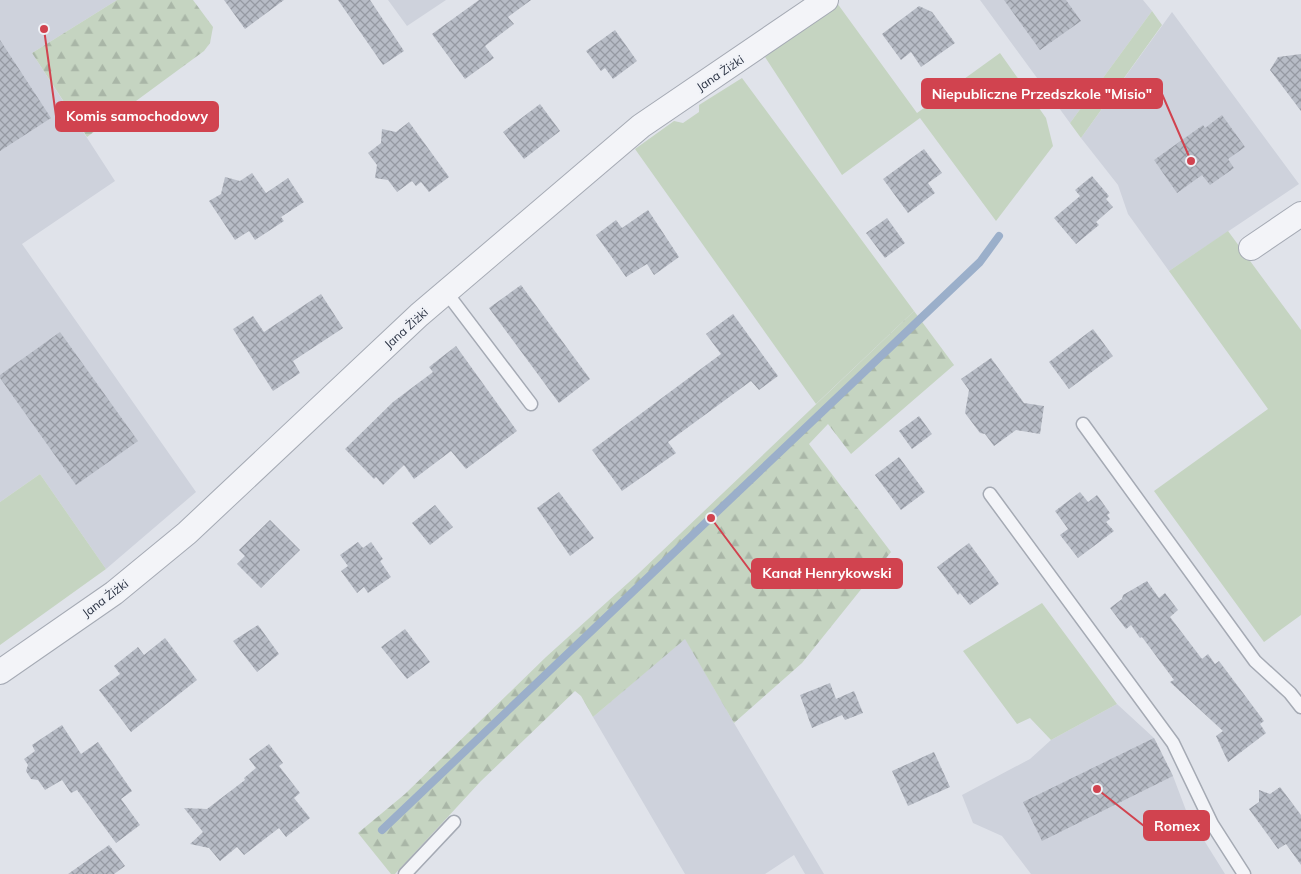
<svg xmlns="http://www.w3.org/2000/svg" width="1301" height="874" font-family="Mulish,sans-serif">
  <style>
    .built { fill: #ced2dc }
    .grass { fill: #c5d4c1 }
    .forest { fill: url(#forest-firs) }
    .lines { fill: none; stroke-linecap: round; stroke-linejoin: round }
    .stream { stroke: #9bafca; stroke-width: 8 }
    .building { fill: url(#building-cross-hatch) }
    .service-casing { stroke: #a5aab4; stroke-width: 15 }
    .minor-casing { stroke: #a5aab4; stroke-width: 26 }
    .service { stroke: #f3f4f8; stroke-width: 12 }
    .minor { stroke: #f3f4f8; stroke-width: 24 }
    .labels { text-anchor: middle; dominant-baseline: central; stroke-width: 4; stroke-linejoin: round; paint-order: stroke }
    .street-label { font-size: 12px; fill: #283041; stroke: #f0f2f7 }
    .leader { fill: none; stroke: #d1434f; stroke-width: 2 }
    .callout-dot { fill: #d1434f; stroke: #f0f2f7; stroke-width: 2 }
    .callout { fill: #d1434f; stroke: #d1434f; stroke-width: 2 }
    .callout-label { font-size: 14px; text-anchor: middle; font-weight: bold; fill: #fff }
  </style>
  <defs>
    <pattern id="forest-firs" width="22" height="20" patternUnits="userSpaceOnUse" patternTransform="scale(1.25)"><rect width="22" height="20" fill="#c5d4c1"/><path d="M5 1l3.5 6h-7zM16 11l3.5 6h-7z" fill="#a9b6a7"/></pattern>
    <pattern id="building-cross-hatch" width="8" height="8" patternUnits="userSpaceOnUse" patternTransform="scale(1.25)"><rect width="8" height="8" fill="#b7bcc6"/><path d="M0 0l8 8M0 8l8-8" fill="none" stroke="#9599a2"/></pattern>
  </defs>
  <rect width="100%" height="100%" fill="#e0e3ea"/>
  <path class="built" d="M0,0H117L32,53L115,181L22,244L196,492L106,569L40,474L0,502Z
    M388,0H446L407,26Z
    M980,0H1143L1152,11L1070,123Z
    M1172,12L1299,184L1169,271L1128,214L1118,185L1081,138Z
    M685,638L734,723L824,874H805L794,855L765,874H685L593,717Z
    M1117,704L1154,738L1173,776L1187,813L1225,874H1031L1002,836L973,823L962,795L1030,759L1051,740Z"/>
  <path class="grass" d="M837,3L917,113L1000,53L1046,118L1053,146L996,221L920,118L842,175L765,57Z
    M1152,11L1162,25L1081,138L1070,123Z
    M742,78L914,311L816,404L635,149L674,121L683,123L699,112V105Z
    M1228,231L1301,330V615L1264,642L1154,491L1268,409L1169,271Z
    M40,474L106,569L0,645V502Z
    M1042,603L1117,704L1051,740L1030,718L1017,724L963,651Z"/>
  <path class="forest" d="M117,0H193L213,27L210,43L204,51L87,137L32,53Z
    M914,311L954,365L851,454L828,424L809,444L891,552L802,663L734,723L685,639L593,717L581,696L575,691L481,781L395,874H391L358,833L405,794L546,657L638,574Z"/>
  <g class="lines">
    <path class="stream" d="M382,830L980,262L999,236"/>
  </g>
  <path class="building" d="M224,0H284L245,29Z
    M338,0H370L404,51L383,65Z
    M479,0H531L508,17L514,24L485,46L494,58L465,79L432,34Z
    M1004,0H1066L1081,21L1040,50Z
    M919,6L932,12L955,43L921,67L911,52L901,60L882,34Z
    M615,30L637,61L613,79L605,68L601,71L586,51Z
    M0,40L51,118L0,151Z
    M1301,54V111L1270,70L1278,57Z
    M540,104L560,131L524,159L503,132Z
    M1222,115L1245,147L1228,159L1234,168L1210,185L1202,175L1177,193L1154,160L1203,125L1205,128Z
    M409,122L449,177L429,192L421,182L416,186L412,181L397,192L388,180L375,178L377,165L368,153L381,143L382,129L396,132Z
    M924,149L942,173L928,183L935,193L908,213L883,179Z
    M252,173L266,193L288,178L304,202L281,217L284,221L255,240L249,231L235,240L209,201L221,194L225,177L240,181Z
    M1092,176L1109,196L1106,199L1113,207L1096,222L1099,225L1076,244L1054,218L1080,196L1075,190Z
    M648,210L679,257L654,275L647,264L626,277L596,235L616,220L622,228Z
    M887,218L905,243L885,258L866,233Z
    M521,285L590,379L559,403L489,308Z
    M321,294L343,328L293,361L300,373L273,391L233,329L253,316L264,332Z
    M733,314L778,376L759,390L751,381L668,442L676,453L622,491L592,450L721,354L706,334Z
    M1093,329L1113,356L1069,389L1049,362Z
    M60,332L138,441L76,485L0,378V375Z
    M456,346L517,431L466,469L451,451L414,479L404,465L383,485L376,477L374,479L345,449L393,402L433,372L429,367Z
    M991,358L1024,403L1044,406L1040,434L1016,430L994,446L985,434L980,433L965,413L969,390L961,379Z
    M919,416L932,434L912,449L899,431Z
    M899,457L925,492L901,510L875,475Z
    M559,492L594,538L570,556L537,508Z
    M1080,492L1088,502L1097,495L1110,513L1107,515L1110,519L1106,522L1114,531L1078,558L1060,535L1068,529L1055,511Z
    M435,505L453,527L430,545L412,523Z
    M270,520L300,550L261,588L237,564L245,556L239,550Z
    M358,542L363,548L371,542L383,559L380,561L391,577L368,593L364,587L357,593L341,571L348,566L340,555Z
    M969,543L999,584L970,605L960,593L958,595L937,567Z
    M1147,581L1159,598L1165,593L1178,610L1170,617L1202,659L1208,654L1215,664L1219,661L1264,721L1260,724L1266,733L1228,762L1216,736L1223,731L1170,682L1174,680L1142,637L1140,638L1131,625L1126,629L1110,608L1122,599L1123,595Z
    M258,625L279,654L257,672L233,641Z
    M405,629L430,662L407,679L381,647Z
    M165,638L197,680L131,732L99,690L120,674L114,666L138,647L144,655Z
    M830,683L836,699L854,691L863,713L845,720L842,715L812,728L800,695Z
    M62,725L81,754L98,742L132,791L121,799L140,825L116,843L77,790L71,793L62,780L45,790L38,780L31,779L26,771L28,765L24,759L35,751L32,745Z
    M1154,738L1173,776L1042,841L1023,802Z
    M269,744L283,763L279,766L300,793L294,798L310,818L286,837L279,828L244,855L237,847L220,861L209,848L190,844L203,832L184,808L207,809L245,780L244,778L256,768L249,759Z
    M934,752L950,787L908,806L892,771Z
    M1280,787L1301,815V865L1286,844L1278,849L1249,809L1259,802V790L1270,794Z
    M109,845L125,866L114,874H68Z"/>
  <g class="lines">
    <defs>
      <path id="service" d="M446,292L531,404
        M1083,424L1255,661L1290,693L1301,707
        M990,494L1173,743L1212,824L1244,874
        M405,874L454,822"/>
      <path id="minor" d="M1251,248L1301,214
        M0,672L114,593L187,533L419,315L641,126L826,0"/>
    </defs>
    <use href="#service" class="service-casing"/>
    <use href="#minor" class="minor-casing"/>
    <use href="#service" class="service"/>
    <use href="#minor" class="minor"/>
  </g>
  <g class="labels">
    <g class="street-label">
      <text transform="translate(720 73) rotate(-34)">Jana Żiżki</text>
      <text transform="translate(406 328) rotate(-42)">Jana Żiżki</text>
      <text transform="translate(105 598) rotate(-37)">Jana Żiżki</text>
    </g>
  </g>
  <path class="leader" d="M1191 161L1162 94M44 29L56 116M711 518L752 573M1097 789L1144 826"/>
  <g class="callout-dot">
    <circle cx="1191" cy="161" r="5"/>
    <circle cx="44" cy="29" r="5"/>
    <circle cx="711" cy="518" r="5"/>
    <circle cx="1097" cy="789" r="5"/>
  </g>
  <g class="callout">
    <rect x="922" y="79" width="240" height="29" rx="5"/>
    <rect x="56" y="102" width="162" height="29" rx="5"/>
    <rect x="752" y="559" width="150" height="29" rx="5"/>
    <rect x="1144" y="811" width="65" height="29" rx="5"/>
  </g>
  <g class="callout-label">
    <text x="1042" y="99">Niepubliczne Przedszkole "Misio"</text>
    <text x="137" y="121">Komis samochodowy</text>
    <text x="827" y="578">Kanał Henrykowski</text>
    <text x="1177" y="831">Romex</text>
  </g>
</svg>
